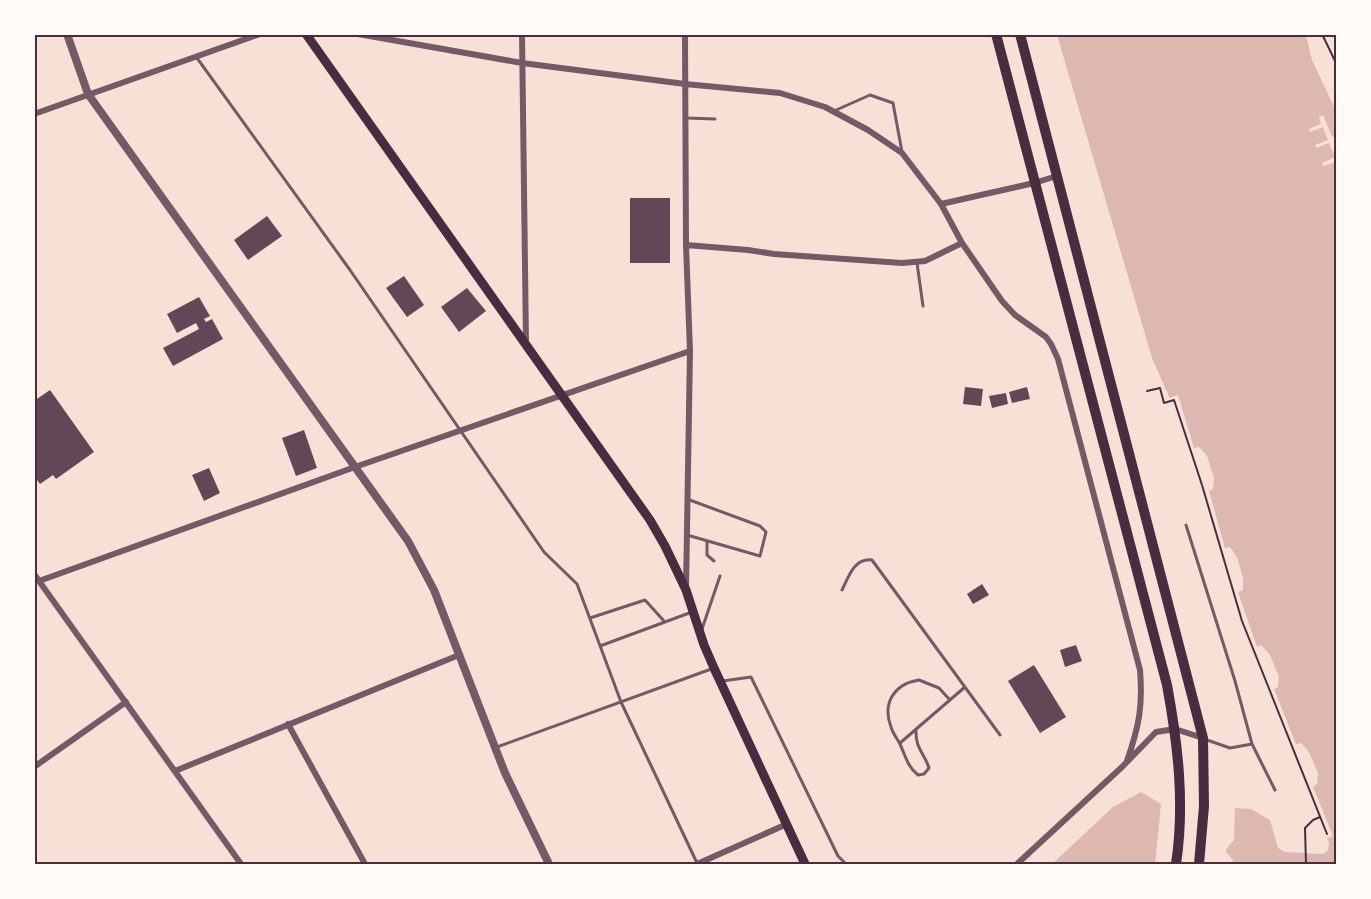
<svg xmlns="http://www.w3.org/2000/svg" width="1371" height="899" font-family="Raleway,sans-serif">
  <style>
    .water { fill: #dcb8b0 }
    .pier { fill: #f7e1d7 }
    .building { fill: #644757 }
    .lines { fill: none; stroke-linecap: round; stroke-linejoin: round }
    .path { stroke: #4a2c40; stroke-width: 2 }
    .service { stroke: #755966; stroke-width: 3 }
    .minor { stroke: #755966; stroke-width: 6 }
    .tertiary { stroke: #755966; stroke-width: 8 }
    .secondary { stroke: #4a2c40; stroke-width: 9 }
    .primary { stroke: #4a2c40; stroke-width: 10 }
    .neatline { fill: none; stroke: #4a2c40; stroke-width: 2 }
  </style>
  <rect width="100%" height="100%" fill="#f7e1d7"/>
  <path class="water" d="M1057,35H1306L1312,60L1336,111V864H1324L1318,862L1292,864H1231L1233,860L1226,852L1227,848L1234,840L1235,808L1251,809L1270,820L1278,848L1285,852L1323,854L1328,850L1329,843L1247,643L1170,399L1152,358Z
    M1141,792L1161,804L1155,864H1052L1113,807Z"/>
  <path class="pier" d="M1323,115L1332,137L1336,135V139L1334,141L1336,148V162L1323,166L1322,163L1335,157L1329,143L1316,148L1315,145L1328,140L1323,127L1310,132L1309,129L1321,124L1319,117Z
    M1178,395L1194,448L1199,447L1207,456L1214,478L1213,489L1209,491L1225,548L1230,547L1237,557L1243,578V590L1238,592L1257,647L1261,645L1270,655L1279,677L1278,687L1274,689L1296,744L1301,743L1309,752L1318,773L1317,784L1313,787L1333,836L1325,839L1236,618L1169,398Z"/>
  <path class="building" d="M630,198H670V263H630Z
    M267,216L282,236L248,260L234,240Z
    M404,276L424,305L407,317L386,288Z
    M467,288L486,311L459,332L441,307Z
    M199,297L210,316L204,319L206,322L212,319L223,339L173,366L163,348L199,329L196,323L177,333L167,314Z
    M965,387L983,389L981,406L963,404Z
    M1027,387L1030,399L1012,403L1009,392Z
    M50,390L94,452L56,479L53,475L40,484L34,476V401Z
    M1006,393L1008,404L992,408L989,396Z
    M304,430L317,468L296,476L282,438Z
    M209,468L220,493L204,501L192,475Z
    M982,584L989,595L973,604L967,594Z
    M1076,645L1082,661L1065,667L1060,650Z
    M1034,665L1066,717L1040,733L1008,681Z"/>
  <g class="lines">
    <path class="path" d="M1322,34L1336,63
      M1147,391L1160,388L1164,403L1174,400L1202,485L1242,621L1327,834
      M1306,864L1305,828L1313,820L1320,817"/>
    <path class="service" d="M197,58L350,270L544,552L577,584L621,702L697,863
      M834,111L870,95L893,103L902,152
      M687,118L715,119
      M917,263L923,306
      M1186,525L1235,681L1252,744L1230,748L1207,740
      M687,535L760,556L766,532L760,526L687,499
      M707,541V555L714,561
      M842,590C849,576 854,558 872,560L1000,735
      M590,618L645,600L664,621
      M702,629L720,576
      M600,646L692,612
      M723,681L751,677L838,856L846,864
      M916,729C915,749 924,752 929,768L924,774L918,775C907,766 906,757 900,744C897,738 893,734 891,727C882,703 894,684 919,680L939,688L950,700
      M900,743L965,687
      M1252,744L1275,790
      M497,747L714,668"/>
    <path class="minor" d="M358,34L522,63L685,84L780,93L825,107L868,130L902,153L941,204L962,243L1002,301L1015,315L1046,337L1051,344L1058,359L1140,670C1143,707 1139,726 1127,761
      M522,34L526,343
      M685,34L686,245L690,351L686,589
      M34,114L260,34
      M941,204L1034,183L1057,176
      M686,245L748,250L774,254L902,263L925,261L962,243
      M34,574L241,864
      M39,581L355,467L690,351
      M288,724L365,864
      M34,767L126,702
      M175,771L459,655
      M697,864L787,824
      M1017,864L1122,767L1156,732L1175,729L1203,738"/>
    <path class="tertiary" d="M67,34L88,94L408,541L434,590L505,773L549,864"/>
    <path class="secondary" d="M306,34L650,520L665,546L686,590L704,645L714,668L805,864"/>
    <path class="primary" d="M996,34L1167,685C1178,745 1185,804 1176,864
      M1020,34L1203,738L1204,806L1199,864"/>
  </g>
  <rect width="1371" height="899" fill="none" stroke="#fffaf5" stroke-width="72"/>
  <rect x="36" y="36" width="1299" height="827" class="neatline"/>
</svg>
